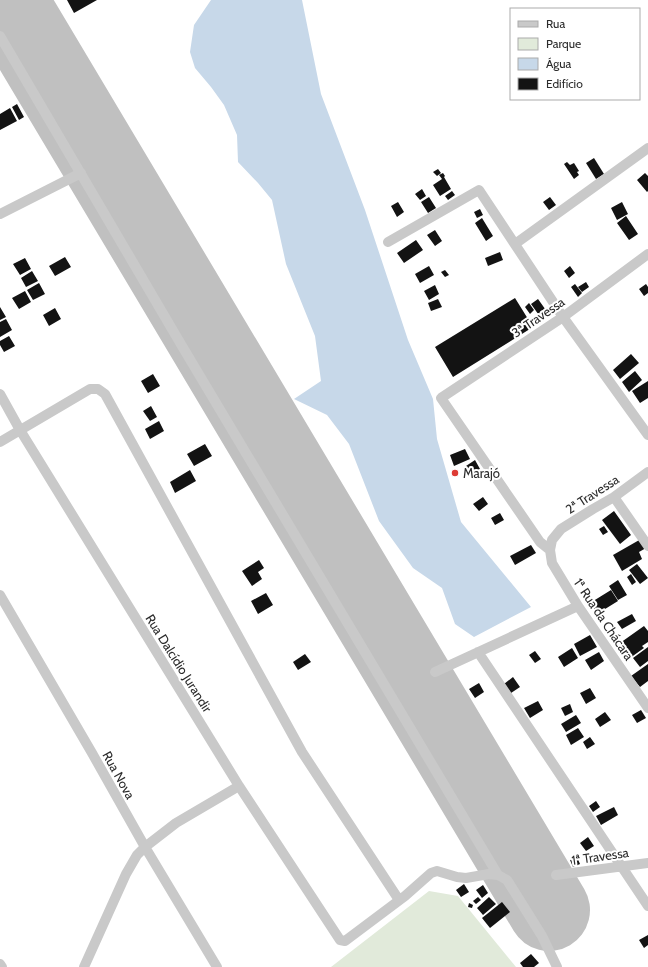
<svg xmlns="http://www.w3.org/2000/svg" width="648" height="967" font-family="Cabin,sans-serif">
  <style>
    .green { fill: #e1eada }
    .water { fill: #c7d8e9 }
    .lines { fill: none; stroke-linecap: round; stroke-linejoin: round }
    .runway { stroke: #c0c0c0; stroke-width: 82 }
    .building { fill: #131313 }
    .street { stroke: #c9c9c9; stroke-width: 10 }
    .poi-dot { fill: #dd3b35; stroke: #fff; stroke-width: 1.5 }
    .labels { text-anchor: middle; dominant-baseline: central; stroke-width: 4; stroke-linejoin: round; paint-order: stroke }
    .street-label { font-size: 13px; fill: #2c2c2c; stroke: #fff }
    .poi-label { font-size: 13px; fill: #2c2c2c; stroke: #fff; text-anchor: start }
  </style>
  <rect width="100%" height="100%" fill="#fff"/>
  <path class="green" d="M429,891L458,896L516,967H331Z"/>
  <path class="water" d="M211,0H302L321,94L365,210L408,340L433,399L437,439L461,522L531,607L474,637L455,624L442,588L413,568L379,521L349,444L327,415L294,399L321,381L315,336L286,264L272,200L258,183L238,162L237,135L224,105L211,87L195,68L190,52L194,25Z"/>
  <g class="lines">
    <path class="runway" d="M6,0L549,910"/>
  </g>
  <path class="building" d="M67,0H97L74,13Z
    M17,104L24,117L19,120L12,107Z
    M10,108L17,121L0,130V114Z
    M594,158L604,174L596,179L586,163Z
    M567,162L570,165L574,163L579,171L577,172L579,175L574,179L564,164Z
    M438,169L441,173L437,176L433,172Z
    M443,173L445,176L444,177L451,189L440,196L433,185L442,179L439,175Z
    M645,173L648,176V191L647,192L637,180Z
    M422,189L426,196L420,200L415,194Z
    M452,191L455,195L448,200L445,196Z
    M429,197L436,208L428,213L421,202Z
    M550,197L556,205L549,210L543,202Z
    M398,202L404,212L397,217L391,206Z
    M622,202L628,214L617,220L611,208Z
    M480,209L483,215L477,218L474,212Z
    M626,216L638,234L629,240L617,223Z
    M482,218L493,236L486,241L475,223Z
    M435,230L442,241L435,246L427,235Z
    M416,240L423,250L404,263L397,253Z
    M500,252L503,260L488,266L485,258Z
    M65,257L71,267L55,276L49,266Z
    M25,258L31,269L20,275L13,264Z
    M429,266L434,275L420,283L415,274Z
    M570,266L575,273L569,278L564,271Z
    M445,270L449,275L445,277L441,272Z
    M32,271L38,281L26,287L21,278Z
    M586,282L589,287L582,292L578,287Z
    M39,283L45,294L33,300L27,290Z
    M575,284L582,293L578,297L571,287Z
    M646,284L648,287V293L644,296L639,289Z
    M435,285L439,294L429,300L424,291Z
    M25,291L31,302L19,309L12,298Z
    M515,298L533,327L453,377L435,347Z
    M438,299L442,307L431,311L428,303Z
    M538,299L548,313L541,318L531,304Z
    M529,303L534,310L530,314L525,307Z
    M0,307L6,317L0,320Z
    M55,308L61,319L49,326L43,315Z
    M6,319L12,330L0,337V322Z
    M9,336L15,346L4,352L0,345V341Z
    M631,354L639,363L620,379L613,370Z
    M635,371L642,380L629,392L622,382Z
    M153,374L160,386L148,393L141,381Z
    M648,381V398L640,403L632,391Z
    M151,406L157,417L150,421L143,411Z
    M159,421L164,431L150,439L145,429Z
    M205,444L212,456L194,466L187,454Z
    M465,449L470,459L454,466L450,455Z
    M475,460L480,469L469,477L463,468Z
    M190,470L196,481L175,493L170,482Z
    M483,497L488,504L479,511L473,504Z
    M614,511L631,535L620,544L602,520Z
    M500,513L504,520L495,525L491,518Z
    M604,526L608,532L603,535L599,529Z
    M641,539L646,548L639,552L642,559L622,571L613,555Z
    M531,545L536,553L515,565L510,556Z
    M259,560L264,568L258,572L262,579L252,586L242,571Z
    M637,564L648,578L640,584L629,570Z
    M631,574L636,582L632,585L627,577Z
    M618,580L627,595L618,600L609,586Z
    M611,590L618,601L597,614L590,603Z
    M266,593L273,605L258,614L251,601Z
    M632,614L636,621L622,629L617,622Z
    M644,626L648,631V642L642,646L644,648L630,658L620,643Z
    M590,635L597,647L580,656L574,644Z
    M648,647V661L640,667L633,658Z
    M572,648L578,658L564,667L558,657Z
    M535,651L541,659L535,663L529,655Z
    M599,652L604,661L591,670L585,660Z
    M305,654L311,662L298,670L293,662Z
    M648,664V681L640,687L631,676Z
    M513,677L520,687L511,693L504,684Z
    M479,683L484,692L475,698L469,689Z
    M590,688L596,698L586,704L580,693Z
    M538,701L543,710L530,718L524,708Z
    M570,704L573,712L565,716L561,708Z
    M641,710L646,718L637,723L632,715Z
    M605,712L611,720L600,727L595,719Z
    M576,715L581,723L566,732L561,724Z
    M578,728L584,737L571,745L566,735Z
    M590,737L595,744L587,749L583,742Z
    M596,801L600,807L593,812L589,806Z
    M614,807L618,815L601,825L596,816Z
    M588,837L594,846L586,851L580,843Z
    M577,857L580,864L573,867L570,860Z
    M464,884L469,892L461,897L456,890Z
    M483,885L488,893L482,898L476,890Z
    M478,897L481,900L476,904L473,901Z
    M489,897L496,904L483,915L477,908Z
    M502,902L510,912L490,928L482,918Z
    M469,903L473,905L472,908L468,907Z
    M648,935V945L644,948L639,940Z
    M531,954L539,963L534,967H523L520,963Z"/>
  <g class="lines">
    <path class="street" d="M0,36L182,346L498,875
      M0,214L81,173
      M388,242L479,190L563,317L648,435
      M515,244L648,148
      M0,394L20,430L239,786L340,940L345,941L405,896L431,873L437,871L457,877L466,878L489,874L498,875L507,880L542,936L557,967
      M0,442L90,389H98L105,394L302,752L399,900
      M648,472L614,497L593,509L561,529L552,540L550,550L552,563L578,606L648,708
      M614,497L648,546
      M550,550L540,542L441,398L563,317L648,254
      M0,595L92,753L145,847L217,967
      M478,652L648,906
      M435,672L578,606
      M556,875L648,863
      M0,964L2,967
      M84,967L126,874L137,855L145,847L176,823L239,786"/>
  </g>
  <circle class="poi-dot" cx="455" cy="473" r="4"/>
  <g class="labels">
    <g class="street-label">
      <text transform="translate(538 317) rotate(-34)">3ª Travessa</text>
      <text transform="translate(592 494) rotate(-33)">2ª Travessa</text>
      <text transform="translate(604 619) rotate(56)">1ª Rua da Chácara</text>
      <text transform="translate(179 663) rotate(58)">Rua Dalcídio Jurandir</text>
      <text transform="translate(119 775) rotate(61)">Rua Nova</text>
      <text transform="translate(600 856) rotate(-8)">1ª Travessa</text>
    </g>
    <g class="poi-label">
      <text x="463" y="473">Marajó</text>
    </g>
  </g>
  <rect x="510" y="8" width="130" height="92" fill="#ffffff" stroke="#ababab"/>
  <rect x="518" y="21" width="20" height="6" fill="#c9c9c9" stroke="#ababab"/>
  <text x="546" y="28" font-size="12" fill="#2c2c2c">Rua</text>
  <rect x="518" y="38" width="20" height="12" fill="#e1eada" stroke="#ababab"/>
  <text x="546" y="48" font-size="12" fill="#2c2c2c">Parque</text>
  <rect x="518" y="58" width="20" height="12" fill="#c7d8e9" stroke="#ababab"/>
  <text x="546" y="68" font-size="12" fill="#2c2c2c">Água</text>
  <rect x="518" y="78" width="20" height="12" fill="#131313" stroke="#ababab"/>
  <text x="546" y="88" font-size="12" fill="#2c2c2c">Edifício</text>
</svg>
